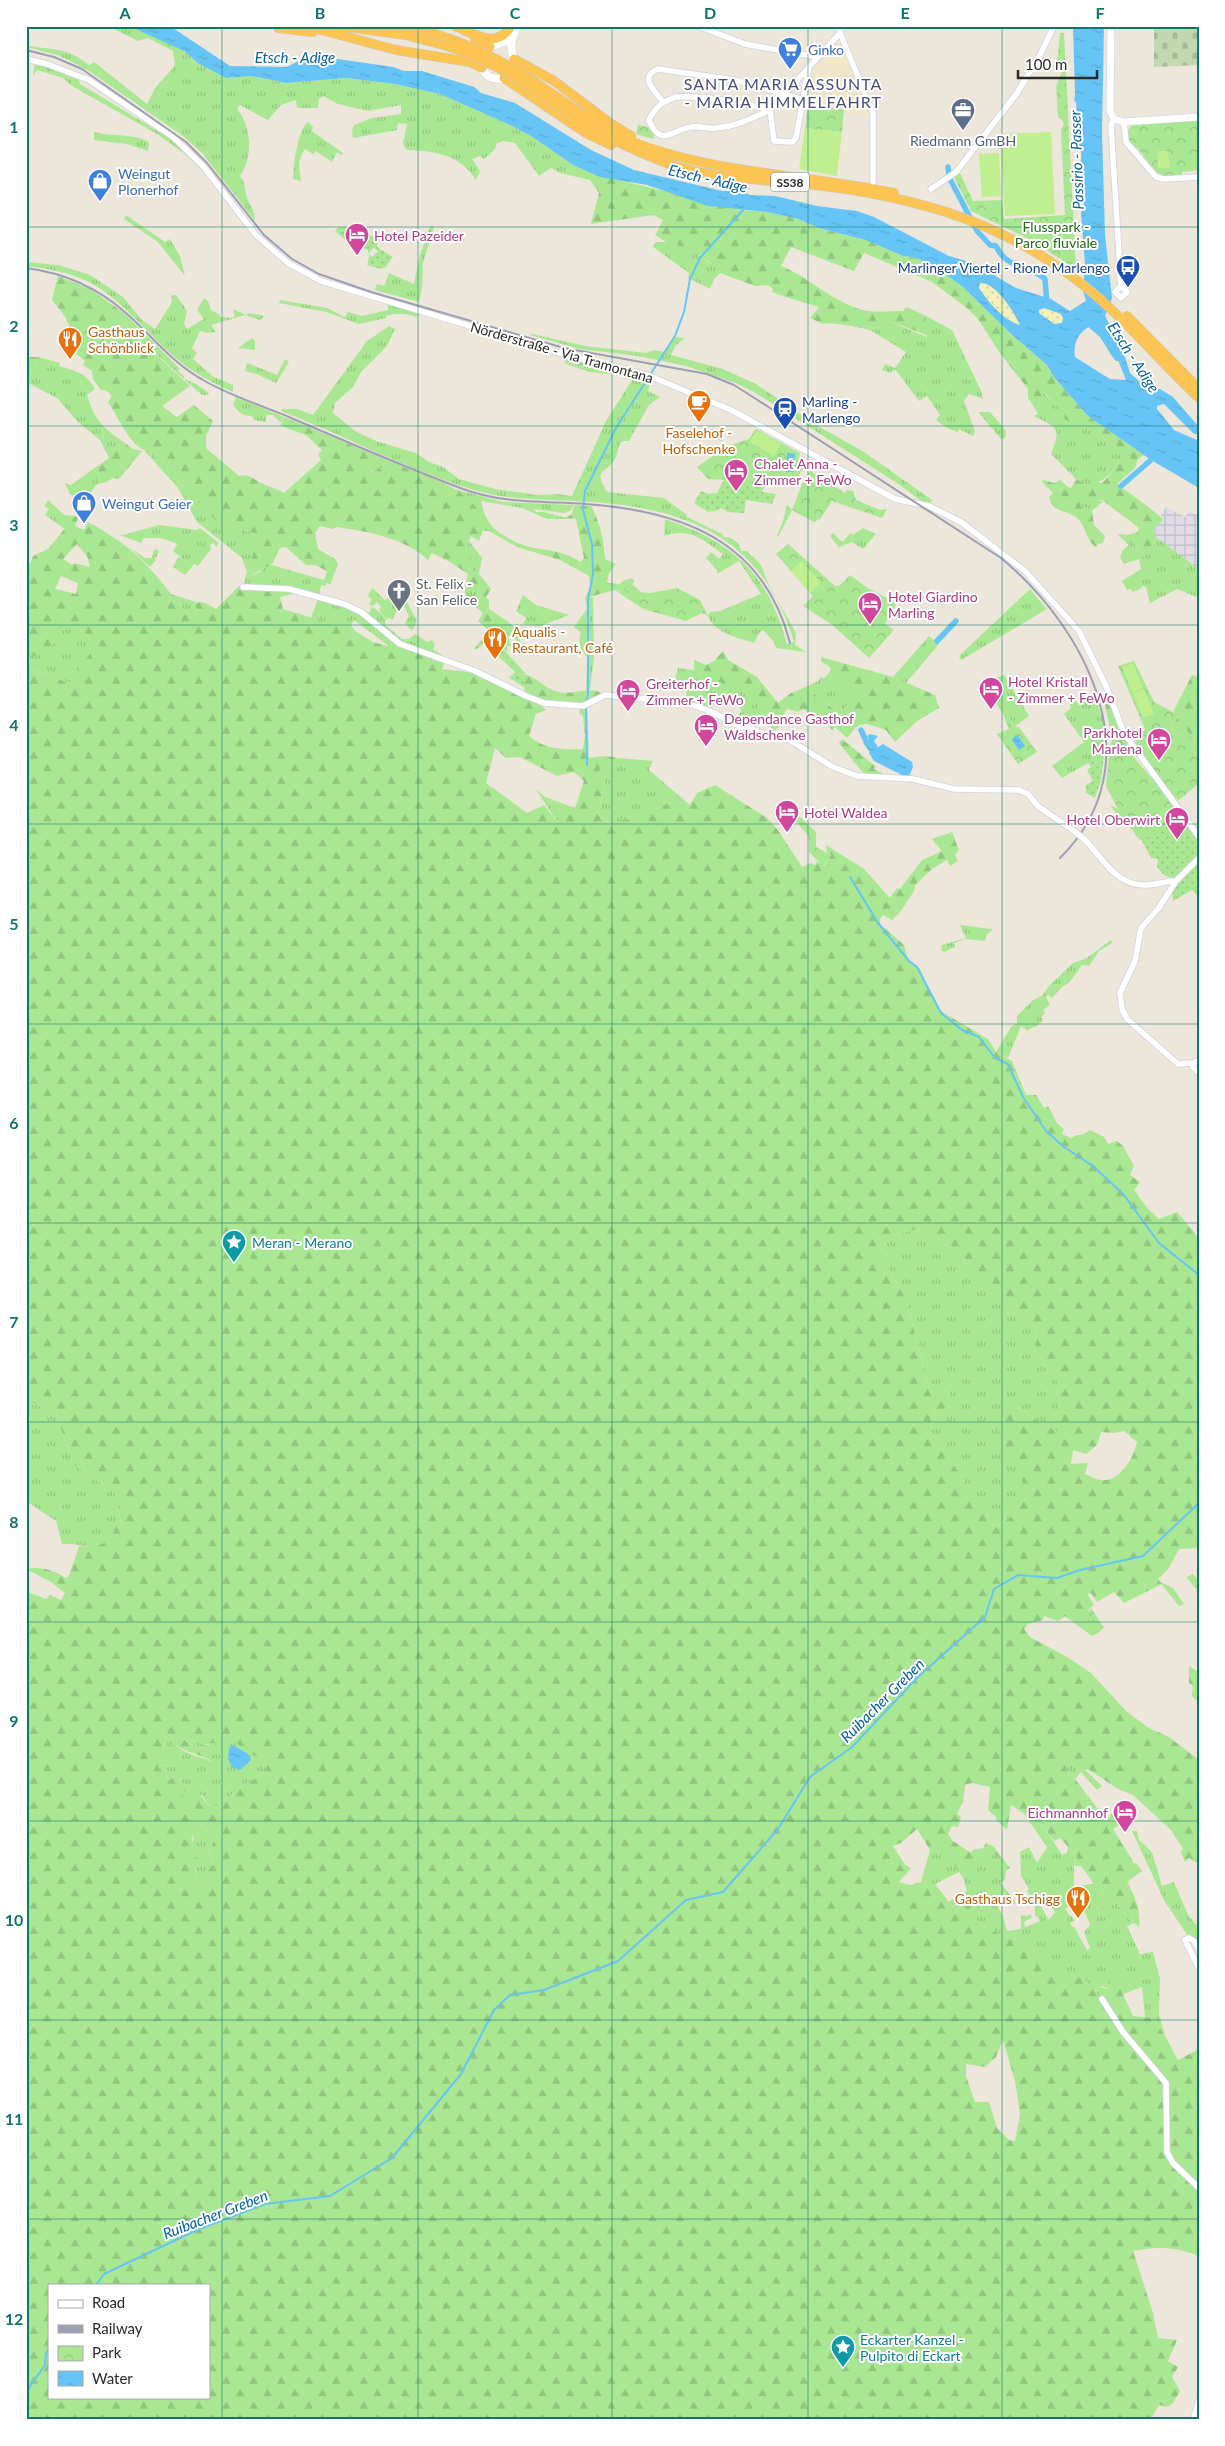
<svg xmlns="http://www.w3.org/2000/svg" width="1225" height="2446" font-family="Lato,sans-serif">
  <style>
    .industrial { fill: url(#industrial-grid) }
    .education { fill: #f0e6c9 }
    .grass { fill: url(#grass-tufts); fill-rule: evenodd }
    .forest { fill: url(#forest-firs); fill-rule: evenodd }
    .sand { fill: url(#sand-dots) }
    .cemetery { fill: url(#cemetery-stones) }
    .park { fill: url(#park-crowns) }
    .garden { fill: url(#garden-dots) }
    .pitch { fill: #bfef8e }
    .water { fill: url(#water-ripples); fill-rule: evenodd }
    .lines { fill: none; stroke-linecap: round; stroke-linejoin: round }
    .stream { stroke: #66c5f6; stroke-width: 2 }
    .canal { stroke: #66c5f6; stroke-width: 5.5 }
    .river { stroke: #66c5f6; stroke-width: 10 }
    .minor-casing { stroke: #d0d2e4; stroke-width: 7 }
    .tertiary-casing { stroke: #d0d2e4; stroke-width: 8 }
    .secondary-casing { stroke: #d0d2e4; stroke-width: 9 }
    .trunk-casing { stroke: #c8c8c8; stroke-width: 10 }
    .minor { stroke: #fff; stroke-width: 5.5 }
    .tertiary { stroke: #fff; stroke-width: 7 }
    .secondary { stroke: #fff; stroke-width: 8 }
    .trunk { stroke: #fcc453; stroke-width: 9 }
    .rail { stroke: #9d9fb5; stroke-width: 2 }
    .minor-bridge-casing { stroke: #d0d2e4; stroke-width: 7; stroke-linecap: butt }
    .trunk-bridge-casing { stroke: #c8c8c8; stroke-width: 10; stroke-linecap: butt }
    .minor-bridge { stroke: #fff; stroke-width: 5.5 }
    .trunk-bridge { stroke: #fcc453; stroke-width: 9 }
    .grid { fill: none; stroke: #0f766e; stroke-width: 1; stroke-opacity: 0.55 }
    .labels { text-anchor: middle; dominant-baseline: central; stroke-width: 4; stroke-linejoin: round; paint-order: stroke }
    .shield { fill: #fff; stroke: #6a6a6a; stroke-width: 1 }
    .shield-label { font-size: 12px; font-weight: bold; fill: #2a2a2a }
    .shop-label { font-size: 14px; fill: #366cbe; stroke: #fff; text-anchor: start }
    .service-label { font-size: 14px; fill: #4e5e75; stroke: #fff }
    .park-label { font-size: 14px; fill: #216b15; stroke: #fff }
    .hotel-label { font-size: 14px; fill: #b23c85; stroke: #fff; text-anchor: start }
    .transit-label { font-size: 14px; fill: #164399; stroke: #fff; text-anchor: end }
    .food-label { font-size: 14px; fill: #c56008; stroke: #fff; text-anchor: start }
    .street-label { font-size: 14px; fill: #2a2a2a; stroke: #fff }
    .worship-label { font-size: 14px; fill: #5b616d; stroke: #fff; text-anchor: start }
    .culture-label { font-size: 14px; fill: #0d838f; stroke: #fff; text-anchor: start }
    .water-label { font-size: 15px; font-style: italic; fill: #0561a2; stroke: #fff }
    .quarter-label { font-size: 16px; letter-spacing: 1px; fill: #474d7d; stroke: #fff }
    .neatline { fill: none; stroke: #0f766e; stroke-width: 2 }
    .grid-label { font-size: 16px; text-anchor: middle; font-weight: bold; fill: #0f766e }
  </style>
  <defs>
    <pattern id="industrial-grid" width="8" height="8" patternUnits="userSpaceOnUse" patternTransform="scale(1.25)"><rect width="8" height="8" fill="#dfdce5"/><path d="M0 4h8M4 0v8" fill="none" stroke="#c0bdc5"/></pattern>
    <pattern id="grass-tufts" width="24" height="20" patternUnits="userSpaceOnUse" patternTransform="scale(1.25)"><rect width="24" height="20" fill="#aae793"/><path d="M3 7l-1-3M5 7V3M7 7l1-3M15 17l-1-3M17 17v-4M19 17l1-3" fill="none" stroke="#92c67f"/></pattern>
    <pattern id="forest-firs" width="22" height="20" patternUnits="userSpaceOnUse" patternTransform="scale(1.25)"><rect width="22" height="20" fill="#aae793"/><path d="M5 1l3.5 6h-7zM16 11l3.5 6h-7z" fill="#92c67f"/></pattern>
    <pattern id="sand-dots" width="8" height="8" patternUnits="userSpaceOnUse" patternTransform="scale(1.25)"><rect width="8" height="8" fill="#f4f0bb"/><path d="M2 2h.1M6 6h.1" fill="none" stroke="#d1cea1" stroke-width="1.8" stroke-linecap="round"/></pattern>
    <pattern id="cemetery-stones" width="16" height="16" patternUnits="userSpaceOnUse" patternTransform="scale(1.25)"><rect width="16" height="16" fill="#c1d8b0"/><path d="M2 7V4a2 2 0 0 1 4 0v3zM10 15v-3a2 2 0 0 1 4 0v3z" fill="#a6ba98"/></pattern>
    <pattern id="park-crowns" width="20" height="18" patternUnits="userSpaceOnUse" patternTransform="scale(1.25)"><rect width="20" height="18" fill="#aae793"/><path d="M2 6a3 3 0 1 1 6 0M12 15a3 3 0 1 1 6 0" fill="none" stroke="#92c67f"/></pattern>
    <pattern id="garden-dots" width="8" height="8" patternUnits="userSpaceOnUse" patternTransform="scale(1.25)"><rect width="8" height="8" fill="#aae793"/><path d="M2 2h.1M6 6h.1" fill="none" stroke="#92c67f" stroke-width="1.8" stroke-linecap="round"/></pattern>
    <pattern id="water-ripples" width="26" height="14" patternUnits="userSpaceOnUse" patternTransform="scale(1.25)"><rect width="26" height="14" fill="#66c5f6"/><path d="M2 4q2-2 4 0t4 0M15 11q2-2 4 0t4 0" fill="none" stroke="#59a9d3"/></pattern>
  </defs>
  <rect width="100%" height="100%" fill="#ede6da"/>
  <path class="industrial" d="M1166,507L1185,517L1189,511L1199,516L1198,569L1157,538L1153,530L1163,520L1161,516Z"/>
  <path class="education" d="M843,39L873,116L843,113L844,109L809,106L814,68Z"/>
  <path class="grass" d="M108,26H129L156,36L184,51L199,64L226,78L251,76L286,83L346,78L395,84L440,94L510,125L531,136L573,165L594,174L590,180L560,173L551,168L539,176L515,143L503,141L497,143L495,149L484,159L480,156L472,159L480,171L476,180C460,154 434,151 407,150L403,144L407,124L398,123L397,130L353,138L352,130L354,125L372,118L401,114V105L367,111L338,104L323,96L319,99L318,108H297L296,100L281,105L268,120L240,105L237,109C252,127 253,158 240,176C246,184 244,189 247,198C251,208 255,210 255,221L202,153L183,136L86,69L58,55L26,47V45C53,51 66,46 89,65L94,62L147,104L155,88L173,68L175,64L173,51L148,38L138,41Z
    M35,63L79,80L80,84L171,139L207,176L185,154L157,134L72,86L63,78L37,70L33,76Z
    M308,122L313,127L312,131L343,153L342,155L337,152L332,162L316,151L313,154L305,149C297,160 299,169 301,181L293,179C294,164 297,131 308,122Z
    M94,132C112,137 133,133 149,142L148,151L127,144L94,140Z
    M126,215L165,242L170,239L180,256L185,276L158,242L124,219Z
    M430,226L434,227L423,263L422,289L419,302L375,290L377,284L384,286L389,273L414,284L420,255Z
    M657,232L685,248L688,244L707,261L717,266L720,273L714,279L710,289L688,278L689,273L653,247L656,242H666L655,235Z
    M26,262L58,265L90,275L123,297L142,320L155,329L172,302L171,296L176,295L187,311L184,324L187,329L204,319L197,310L204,298L208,301L211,310L220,315V317L232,318L235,316L233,309L246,315L249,313L265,316L260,320L245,315L211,325L216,332L207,333L200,331L192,348L197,353L193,359L212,376L233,385V392C210,382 188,370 169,352C142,328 121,299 89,282C69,272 48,269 26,266Z
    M280,300L327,308L345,317L348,312L362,316L388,310V304L421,314L416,317C406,313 396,313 386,316V318L359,324L326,312L279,303Z
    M124,313L180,369L178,371L184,376V379L196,384L209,393L208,395H202L128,329Z
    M922,314L952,330L981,391L983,399L969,394L964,401L975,431L973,436L959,429L958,432L947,428L936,420L940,415L927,396L919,401L895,369L890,373L882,370L885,364L895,368L906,352L870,330L872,327L879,328L889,321L927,337Z
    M389,326L395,329L387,346L361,372L353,387L335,403L333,413L355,431L376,441L416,453L429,462L443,467L459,479L495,489L537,495L558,494L572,496L606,421L634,377L590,372L566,364L564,361L592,371L635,374L651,380L648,391L660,397L649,405L629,441H622C617,447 619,452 615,459C605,475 593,468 607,492L664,498L687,515V517L722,534L724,537C733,537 739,542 741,551H747L761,565L768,583L796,633L795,645L806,652L776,648L774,642L763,630L759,633L754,643C739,638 714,633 708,616L710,612L720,611L761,594L739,561L717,574V570L706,558L711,552L719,559L723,554C702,539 690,527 664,536L665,519C734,543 767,572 787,644L794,642C762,533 679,505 574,501C542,499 509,500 477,491C409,471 346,436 281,411L282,409H297L313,415L367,341Z
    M533,334L585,346L646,353L654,350L664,352L674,337L685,338L675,346L671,355L723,369L756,384L816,425L864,452L932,500L928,506L900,485L754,392L736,383L686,366L638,356L580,349L530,335Z
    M252,338L255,341V350L238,348Z
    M38,357L60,363L59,366C78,372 85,372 95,389L87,395C94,419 102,427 122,441L109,458L100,440L78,422L57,398L26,382L35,370Z
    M285,359L289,362L276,383L257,374L245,371L247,363L277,375Z
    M1043,392L1056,405L1070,412L1074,425L1077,422L1111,444L1128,450C1112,466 1114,479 1088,486L1076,479L1051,454C1062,426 1057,428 1034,416L1038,414L1034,407L1038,405Z
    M236,397L284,417L281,423L273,415H266V422L254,420L252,416C244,417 237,411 233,405Z
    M980,412H990L1006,431L1005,438L1001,439L979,413Z
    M146,446L219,524L258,534L250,564H244L242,558L197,522L178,488L144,450Z
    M380,457L392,462L374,472L366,467Z
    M96,467L100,483L95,486L81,509L77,496L70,495L65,483L71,485Z
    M454,489L503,502L573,505L571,510L564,513L534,509L536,512H544L570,519H547L522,508L481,501C487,528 496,532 520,544L517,547L489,531H483L484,527Z
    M48,500L64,515L75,516L65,529L45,515L49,509L44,506Z
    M1096,500L1103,501L1092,511L1080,506L1086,501Z
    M787,505L792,510L778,537L777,536L783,521Z
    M159,525L197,530L200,528L219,543L216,547L214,543L210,544L211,549L198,566L194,564L185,575L173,567L178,557L182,558L173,551L177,545L176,543L161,538H143L141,543L117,534L123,535Z
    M863,528L876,534L863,549L852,542L839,547L830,536L833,533L842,542L851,533L853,535Z
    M1138,532L1133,540L1143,557L1157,538L1199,569V598L1177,589L1150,603L1146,587L1142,586L1140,589L1133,592L1130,589L1127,590L1122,581L1141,569L1139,559L1124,564L1120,558L1122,551L1129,545L1117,534L1127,535Z
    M469,541L482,558L479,574L475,579L466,549Z
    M130,548L145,558H152L154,549L159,551L156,558L153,557L156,560L150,567Z
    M268,564L324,580L327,583L325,586L321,585L319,596L364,612L369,613L372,607C379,611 387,617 385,625L402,639H409L415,634L427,642L432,640L435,645L433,649L454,663L400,644L364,617L395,643L389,646L354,620L351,625L355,631L311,618L319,596L243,587L247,571L249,577L260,572Z
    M471,585L478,587L480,597L476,607L466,596L464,589Z
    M372,588L385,600L394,595L407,602L417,621L412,631L405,623L409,616L404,606L398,607L393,620L389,618L387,620L379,610L381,607L377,602L373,606L369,604L372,599L368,596Z
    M1030,589L1047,609L961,660L959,656Z
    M171,594L196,602L193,605L199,611L193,619L175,600L169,604Z
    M523,595L536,605L569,615L540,626L523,624L526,618L516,611Z
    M593,597L594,658L590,689L586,690L587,657C580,649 578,642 581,632L574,627L587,609L585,598Z
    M68,618L89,638L95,648L69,683L26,667V661L29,657L56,642V634Z
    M507,621L522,634L517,636L521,642L519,643L512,636H508L511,646H507L501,637L508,629Z
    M491,627L504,650L526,674H520L498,647Z
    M929,636L939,644L906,683L893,677Z
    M678,668L700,671L748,695L783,723L774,731L767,722L769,720L763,716L753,724L743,711L741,712V709L731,701L719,696L710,711L686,703L689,697L686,696L687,692L667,685L659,691L663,682L675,679Z
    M829,673L842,681L853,695L841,715L806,687L818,681L821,677L824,678Z
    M1004,675L1029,716L1015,726L986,682Z
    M1094,692L1103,720L1104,754L1062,778L1052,766L1084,742L1064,714L1071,708L1068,698L1072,695L1077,703Z
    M619,758L653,761L649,770L690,805L673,802L612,825L598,815L606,775L599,770Z
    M536,789L545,797L575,808L557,822Z
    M960,925L991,929L993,930L987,934L985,941L965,939L954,943L955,947L944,952L941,950L942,945L966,938Z
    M1111,940L1112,943L1099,951L1089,966L1082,965L1069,983L1063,986L1052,998L1048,995L1046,997L1050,1005L1043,1010L1045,1013L1041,1017L1043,1020L1037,1026L1027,1030L1021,1026L1008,1058L996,1052L1011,1027L1017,1023V1016L1033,1000L1042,996L1049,986L1073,963L1087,958Z
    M924,1227L960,1255L994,1298L1036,1327L1035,1350L1059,1384V1433L1017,1408L1033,1488L1013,1516L994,1527L989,1516L931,1432L932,1414L956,1404L931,1394L905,1296L878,1253L894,1235Z
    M26,1400L55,1412L74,1465L116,1493L121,1524C115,1529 114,1534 109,1540C96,1553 77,1542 62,1544L56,1521L26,1501Z
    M1193,1574L1199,1581V1592L1186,1577Z
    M1160,1582L1173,1588L1184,1604L1179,1606Z
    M171,1735L173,1744C180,1749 187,1753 196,1756C202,1758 206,1758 212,1762L205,1749L191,1745L182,1738L199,1742L205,1745L215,1743L217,1748L234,1742L267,1763L265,1771L216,1806L210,1807L202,1795L187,1800L179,1793L189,1789L176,1776L169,1780L164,1770L157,1768L160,1765L173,1767L161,1759C160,1753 165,1743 167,1736Z
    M1066,1757L1082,1771L1085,1770L1102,1786L1097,1790L1081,1772L1075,1779L1070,1778L1064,1760Z
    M1024,1814L1044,1827L1062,1855L1067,1853L1068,1847L1077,1856L1074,1866V1887L1101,1882L1102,1911L1105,1901L1116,1902L1126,1916L1134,1923L1127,1926L1140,1954L1153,1952L1160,1979L1159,2014L1165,2036L1153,2018L1145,2017L1142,1987L1123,1994L1122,1978H1108L1110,1989L1101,1986L1102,1999L1080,1975L1067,1982L1034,1950L1017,1938L1012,1939L985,1927L972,1917L970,1903C940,1909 941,1903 921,1882L930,1850L948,1855L961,1871L935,1884L949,1902L967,1891L963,1878L968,1869L977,1863L975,1858L979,1852L992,1851L999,1857L998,1860L1006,1870L1005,1880L1001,1883L1016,1903L1007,1906L999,1895L993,1899L1003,1916L1007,1931L1021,1929V1915L1027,1916L1031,1914L1032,1917L1024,1922L1025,1927L1040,1921L1037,1916H1035V1905L1027,1891L1029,1889L1021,1876L1020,1852L1029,1847L1037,1863L1047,1847ZM1042,1892L1055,1912L1049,1920L1035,1897ZM1075,1902L1086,1914L1090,1925L1084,1932L1090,1948L1087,1950L1074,1927H1072L1070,1923L1074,1921L1073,1917L1070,1916L1065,1909Z
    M201,1824L214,1840L209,1853L214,1865L202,1884L197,1886L191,1883L198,1878L194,1867L199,1865L191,1846L194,1837L193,1833Z
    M1132,1831H1137L1139,1840L1152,1852L1162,1886L1174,1882L1188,1915L1199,1928V1946L1194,1938L1188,1936L1165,1902Z"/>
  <path class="forest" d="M594,174L742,210L767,212L798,219L822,229L866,240L903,256L917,258L941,271L963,287L1010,333L1047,365L1054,377L1088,416L1144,455L1138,459L1135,468L1117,484C1125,490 1161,515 1163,520L1153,530L1157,538L1143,557L1133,540L1139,528L1102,500H1096L1090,504L1086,501L1080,506L1092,511L1094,525L1105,536L1103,543L1098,544L1096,547C1086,541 1086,525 1076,517C1066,510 1053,513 1049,497L1053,493L1042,482L1043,480L1054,483L1060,480L1068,487L1071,488L1076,479L1088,486L1093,481L1102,483C1113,473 1118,461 1127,450L1111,444L1077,422L1074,425L1065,419L1064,413L1070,412L1056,405L1044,392L1038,406L1034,407L1028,398V389L999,352L978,319L967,308L932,282L864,253L854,271L791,247L781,266C809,277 834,303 863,310C875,313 891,311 903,311L906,307L922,314C924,323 929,325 932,337L889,321L879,328L872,327L870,330C862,328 830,321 823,324L810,318L819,307C803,302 788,298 772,292L773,289L768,285L755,286L720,273C714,259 695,259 688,244L685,249L657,232L663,220L653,215L591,224L599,193L590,180Z
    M58,276L89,288L124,313L128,329L190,386L162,406L177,417L194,405L213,421L206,436V448L239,476C250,474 253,479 261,483C268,487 277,488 284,493L321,460L318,454L322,450C317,446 312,440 307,436C299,431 290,431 281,425L284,417L380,457L366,467L373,472L392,462C417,473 458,484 475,506C479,511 482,520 484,527L479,541L471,536L466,549L473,562L471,564L475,578L479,574L491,589L486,597L489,600V609L507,621L508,629L501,637L507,646L508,650L506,652L491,628L488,630L478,621L483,613L476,607L480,597L478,587L471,585L465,587L468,574L450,562L432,553L428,560C406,538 366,531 336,527L333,529L320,526L315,533L318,549L335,559L338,564L330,585L324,581L327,571L315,565H306L286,547L280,548L273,563L249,577L244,564H250L258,534L219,524L146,447L144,450C130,445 117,415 108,402L112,396L107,391L100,389L93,379L92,371L83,365L85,361L71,349C75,329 64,314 52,300Z
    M26,357H38L35,370L26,381Z
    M122,441L133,449L142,451L119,479L113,478L107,482L100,483L96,467L109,458Z
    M574,505L591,506C600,522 604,541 605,559L616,564L609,573L607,583L620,584L623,581L632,578L634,582L632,584L641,592L615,590L585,598L590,587L589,576L560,560L517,547L520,544C542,552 561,548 580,562L584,558L576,519L565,518L572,514Z
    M75,516L78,518L75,526L84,530L88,522C125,542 145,560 171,594L169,603L175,600L193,619L199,611L193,605C201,598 208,605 216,609L239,586L254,589L271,588L296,593L280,597L283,609L355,631L373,642L387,646L395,643L444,663L442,669L475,673L541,705L546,710L536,714L529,736C543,749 565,750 583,749L585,736L583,716L579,713L580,708L527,697L520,674C534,674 543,687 555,691C573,698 594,681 606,698L587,706L589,758L605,756L619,758L599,770L606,775L598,815L611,825L673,802L690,805L697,793L715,785L767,818L777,829L802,867L811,863L815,865L817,861L824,866L831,855L827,853L826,845L864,869L890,898L897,888L900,889L922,860L942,851L932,839L952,832L959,850L955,855L958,861L950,866L947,860L932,869L915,885L914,891L901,911L892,920L883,915L880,919V924L904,945L908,959L920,969L936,1005L944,1013L988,1039L996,1052L1012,1061L1026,1095H1036L1044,1108L1048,1106L1057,1123L1064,1129L1062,1134L1071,1138L1077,1135H1082L1090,1130L1104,1137L1108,1144L1117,1141L1123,1146L1134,1166L1130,1175L1140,1182L1134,1190L1148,1209L1159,1219L1177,1212L1199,1238V1548L1179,1549L1169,1568L1158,1579L1162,1584L1124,1603L1114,1592L1097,1602L1091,1593L1087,1594L1094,1605L1088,1610L1101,1628L1100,1632L1092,1636L1065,1616L1058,1621L1044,1616L1043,1620L1028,1624L1024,1629L1030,1637L1067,1657L1091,1673L1127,1712L1149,1728L1169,1737L1199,1760V1859L1196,1863L1189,1858L1185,1862L1181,1852L1183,1849L1171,1830L1133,1795L1118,1789L1088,1769L1082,1771L1066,1757L1064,1761L1070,1778L1075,1779L1113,1829L1134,1863L1137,1864L1142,1871L1127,1882C1135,1896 1141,1910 1139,1927L1126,1916L1116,1902L1105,1901L1102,1912L1094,1897L1100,1891L1101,1882L1094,1884L1081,1866H1074L1077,1856L1060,1838L1054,1841L1044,1827L1011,1805L1007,1830L996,1820V1817L988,1810L990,1787L972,1783L965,1785L963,1802L957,1814L961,1817L958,1827L952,1826L948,1834L953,1841L971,1853L972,1850L983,1848L986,1843L993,1846L1010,1868L1006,1870L998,1860L999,1857L992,1852H979L975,1858L977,1863L968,1869L963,1878L948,1855L930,1850L917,1829L901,1843L893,1846L905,1865L911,1868L899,1882L910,1885L921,1882C942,1903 940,1909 970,1903L972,1917L985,1927L1012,1939L1017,1938L1034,1950L1067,1981L1080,1974L1101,1998L1098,1987L1109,1989L1108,1978H1122L1127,1981V1990L1122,1992L1133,2016L1153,2018L1165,2036L1178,2060L1199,2049V2256C1176,2247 1157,2246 1133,2251L1153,2313L1158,2338L1177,2340L1168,2361L1178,2367L1172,2377L1180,2391L1173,2403L1167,2407L1159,2405L1152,2417L1153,2420H26V1806L29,1805L26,1787V1589L28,1592L46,1599L50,1595L61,1600L65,1593L51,1582L26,1569C38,1566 56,1570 65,1578L69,1576L79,1546C93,1547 114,1546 114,1527L121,1523L116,1493L74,1465L55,1412L26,1400V667L69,683L94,648L89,638L68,619L56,634V642L26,661V563L31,562L33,556L48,549ZM77,544L87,556L90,567L74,563L72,565L63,559ZM61,576L78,583L76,594L55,589ZM495,748L506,758L520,757L557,776L574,772L584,781L575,808L562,812L557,822L544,805L527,813L486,783ZM924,1227L960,1255L994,1298L1036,1327L1035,1350L1059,1384V1433L1017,1408L995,1423L1024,1483L1033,1488L1013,1516L994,1527L989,1516L931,1432L932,1414L957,1404L947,1388L931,1394L905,1296L878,1253L894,1235ZM1124,1431L1137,1442C1134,1457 1120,1483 1100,1480C1095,1479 1090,1476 1085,1474L1088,1463L1071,1464L1073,1450L1086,1454L1097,1445L1101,1432L1114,1433ZM171,1735L173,1744C187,1753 201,1754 213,1762L205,1749L191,1745L182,1738L199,1742L203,1745L214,1743L217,1748L224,1749L234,1742L267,1764L265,1771L216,1806L210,1807L197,1791H191L187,1800L180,1793L189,1789L176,1776L169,1780L164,1770L158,1768L160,1765L173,1767L174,1764L169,1760L161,1759C160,1753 165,1743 167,1736ZM201,1824L214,1840L209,1853L214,1865L206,1867L208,1873L202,1884L197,1886L191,1883L198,1878L194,1868L200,1865C191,1848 187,1839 201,1824ZM1003,2040L1015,2081L1020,2114L1015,2141L1009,2140L997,2128L989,2102H975L966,2076V2064L985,2067L996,2057ZM49,2285H209V2397H49Z
    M723,651L728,660L757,677L778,703L791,693L806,687L841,715L853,695L842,681L829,673L831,668L821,661V657L893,677L935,695L939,708L917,721L895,742L886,730L867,724L860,725L855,728L847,738L835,727L832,730L822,718L816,725L810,720L814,716L803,709L798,712L787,709L780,720L770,712L767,714L761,708L758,709V705L748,695L694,670V660L706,665L714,661Z
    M1192,675L1199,677V745L1186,730L1179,736L1170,725L1178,718L1173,712Z
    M1105,704H1110L1119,729L1128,745L1109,753L1112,739Z
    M842,739L875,766L874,769L886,775L863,773L839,743Z
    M1189,1666L1199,1672V1703L1192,1696L1193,1686L1189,1683Z"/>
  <path class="sand" d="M979,283C996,282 1014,313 1020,325C1003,319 989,303 979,288Z
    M1044,308L1061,314L1063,318L1062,323L1054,324L1039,313V309Z"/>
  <path class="cemetery" d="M1154,26H1199V65L1154,67Z"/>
  <path class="park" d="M1060,33H1064L1076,269L1031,240L971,211L954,177L960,173L973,201L1002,200L1004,219L1065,215L1061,130L1064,123L1058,116L1056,86L1063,69L1057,64Z
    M808,106L844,109L842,132L805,128Z
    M1199,120V170L1182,172V175L1167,177L1156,172L1138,149L1130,144L1127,132L1132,124Z
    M638,125L648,127L655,134L653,139L636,134Z
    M565,357L635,374L592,371L564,361Z
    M756,429L800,453L799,459L807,463L798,476L724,480L708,479L697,467L727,446L749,439Z
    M810,471L845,493L848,490L853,491L856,500L880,510L887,509L882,518L832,501L820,519L814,522L792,510L802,484Z
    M788,544L835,586H839L850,575L869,589L897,603L885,624L894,630L869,658L831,624L803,606L813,596L776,554Z
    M677,588L700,600L708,616L702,613L686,621L643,609L615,590L651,593Z
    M1134,661L1154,702L1173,712L1178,718L1170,725L1179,736L1186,730L1199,745V783L1178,801L1135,745L1136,738L1145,729L1118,666Z
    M992,691L1016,727H1019L1037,752L1018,764L997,734L1009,729L1003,714L989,692Z
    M742,711L749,717L742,724L734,718Z
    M1125,747L1169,798L1180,815L1155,834L1142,841L1136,836L1129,825L1126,826L1110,805L1118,809L1106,786L1109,754Z
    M791,809L816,832V847L831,855L823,866L809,852V837L795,820L789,824L784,818Z
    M1091,1608L1104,1628L1101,1630L1094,1620L1090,1622L1086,1615Z
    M1114,1809L1125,1817L1126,1815L1130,1818L1113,1829L1107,1821Z"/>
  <path class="garden" d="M339,227H347L378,238L377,247L393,257L385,267L381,269L367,265L370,254L372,257L378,251L374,248L368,253V250L355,244L352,246L335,231Z
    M764,478L768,485L763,489L762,492L776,494L772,504L746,500L744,513L728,512L721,508L719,510L708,512L694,503L701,491L708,494L717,493L724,480Z
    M488,628H491L498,647L519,670L528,693L524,687L509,678L515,672L484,643L476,650L474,648L487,634Z
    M1104,754L1101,781L1095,798L1086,793V785L1093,781L1087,770L1091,767L1088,763Z
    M1178,817H1181L1199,840V897L1192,890L1173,901L1171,878L1163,874L1157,867L1158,859L1151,858L1142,841Z"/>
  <path class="pitch" d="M805,128L842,132L837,176L799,169Z
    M1051,132L1055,214L1005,216L1000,134Z
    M1157,151H1168L1170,168H1158Z
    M999,153L1001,196L982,197L979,154Z
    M756,430L781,444L774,456L750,442Z
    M802,561L821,583L810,593L791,571Z
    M1133,663L1143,688L1132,692L1122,667Z
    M1144,689L1154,714L1143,718L1133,693Z"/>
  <path class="water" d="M129,26H170L230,66L287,67L298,61L312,58L326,62L338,59L393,67L404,71H422L474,87L481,93L515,103L591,150L634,170L722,191L740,190L750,195L775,196L817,206L857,211L874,217L949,256L973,263L1016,288L1051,299L1070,311L1086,301L1083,291L1085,264L1081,212L1084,209L1082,178L1078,175C1078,167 1084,157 1080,149C1078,146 1076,144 1075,142L1079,137L1076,102L1074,101L1075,95L1073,26H1104L1102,132L1105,235L1112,298L1105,316L1122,348L1130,373L1140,382L1160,389L1173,397L1199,427V435L1193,433L1164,404L1157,406V409L1174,430L1199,441V488L1151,460L1088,416L1054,377L1047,365L1010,333L963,287L941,271L917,258L903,256L866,240L822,229L798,219L767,212L708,206L647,185L600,177L573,165L531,136L510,125L440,94L395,84L346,78L286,83L251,76L226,78L199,64L184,51ZM980,283C996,282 1014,312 1020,325C1003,320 988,302 979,288ZM1044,308L1061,314L1063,318L1062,323L1054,324L1039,313V310ZM1091,326L1102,329L1114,350L1126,380L1110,379L1075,357C1073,343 1078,332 1091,326Z
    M714,429L723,436L722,441L710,436V430Z
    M787,453L795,454L794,472H786Z
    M870,734L878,736L874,741L878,747L883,744L912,762L913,767L909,776H904L874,761L869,753L870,752L863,743L869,739L867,736Z
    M1015,736H1018L1025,746L1019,750L1012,740Z
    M233,1745L248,1754L251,1760L240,1770L233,1768L228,1759L229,1748Z"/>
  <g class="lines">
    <path class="stream" d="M586,703L588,694V600L593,574L592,544L583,510L585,491L616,428L675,336L684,312L690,279L700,258L743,210
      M586,707L587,765
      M850,877L878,923L909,961L917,967L941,1013L962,1030L979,1037L995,1058L1008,1064L1023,1097L1046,1131L1064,1147L1093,1166L1124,1195L1159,1243L1199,1275
      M96,2285L104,2274L197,2230L265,2204L330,2196L392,2158L461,2074L494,2010L510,1995L544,1990L618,1961L686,1900L723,1892L778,1829L810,1777L852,1747L918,1677L985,1617L994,1589L1018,1575L1057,1578L1080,1570L1143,1556L1199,1503
      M26,2392L45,2365L46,2353L49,2349"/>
    <path class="canal" d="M948,167L949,174
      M950,179L977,231L990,245L996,246C1007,270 1027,263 1045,279L1047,304
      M1121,486L1151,460
      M937,641L956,621
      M861,730L866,741"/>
    <path class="river" d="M1088,320L1104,334L1118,356"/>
    <defs>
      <path id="minor" d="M698,26L745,44L818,57
        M840,33L873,113V182
        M26,59L47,64L89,80L173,137L203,166L256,235L288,263L321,281L566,355L647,375L731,410L895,499L929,506L961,522L1025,571L1079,631L1106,686L1124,733L1199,837
        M809,66L796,138L792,142L774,141L770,110L840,33V26
        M676,97C702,95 744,103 770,110C753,118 735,127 716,128C708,129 700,126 692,127C674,128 661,150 649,120C655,107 662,102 676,97Z
        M663,102C655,91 638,77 658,69L734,80L804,100
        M1114,119L1111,125L1121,286L1115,292L1121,298L1127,292L1121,286
        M1124,122L1126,142L1156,177L1164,179L1199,177
        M931,189L956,172L1017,93L1039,57L1054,26
        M243,587L289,589L344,604L361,612L400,644L475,671L526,696L544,703L583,706L605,695L686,703L710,711L741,727L746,726L762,734L788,739L833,767L857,776L913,779L954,789L1019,790L1028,794L1039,807L1074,831
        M1085,840C1103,858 1116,886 1145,885C1156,885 1165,881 1176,881
        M1199,858L1176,881L1158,909L1141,928L1135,961L1120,993L1122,1009L1127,1019L1178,1064L1194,1063L1199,1060
        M1194,1063L1193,1067L1199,1073
        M1199,1949L1194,1941L1189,1938L1185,1940L1199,1969
        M1102,1999L1123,2032L1166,2083L1167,2152L1173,2163L1199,2188
        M1193,2420L1199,2401"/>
      <path id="tertiary" d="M1111,26L1110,111L1114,119L1124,122L1199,117"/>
      <path id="secondary" d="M490,47L504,42L511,33
        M514,59C509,46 512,38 517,26
        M481,64C484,76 492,81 504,78"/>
      <path id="trunk" d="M307,26L396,50L470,62L482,68
        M340,26L406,35L447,46
        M394,26L415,29
        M455,26C474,34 497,50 511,26
        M278,28L313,32
        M475,39L490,47
        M514,59L554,81L610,123L631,136
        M504,78L586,133L611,145
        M573,108C590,119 607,131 625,139C709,174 805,174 894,193
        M573,117C605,136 639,154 675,166C714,178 754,179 794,183C844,187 898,197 946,212C1008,232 1068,267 1114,312C1143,340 1169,370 1199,398
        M1127,316L1199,389"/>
    </defs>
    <use href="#minor" class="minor-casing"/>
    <use href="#tertiary" class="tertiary-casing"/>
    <use href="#secondary" class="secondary-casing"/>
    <use href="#trunk" class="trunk-casing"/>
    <use href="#minor" class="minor"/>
    <use href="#tertiary" class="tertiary"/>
    <use href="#secondary" class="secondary"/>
    <use href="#trunk" class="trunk"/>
    <path class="rail" d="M26,50L54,57L82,69L186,142L207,163L264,235L292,259L319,274L371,292L564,348L707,374L734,385L756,399L1001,558C1088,630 1155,764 1060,858
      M26,268C65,273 97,287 126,313C152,336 172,363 203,380C230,396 261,405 289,417C347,442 404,467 463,489C503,504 544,501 586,504C683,511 764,541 790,643"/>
    <defs>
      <path id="minor-bridge" d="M1074,831L1085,840"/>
      <path id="trunk-bridge" d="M415,29C478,43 521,72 573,108
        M447,46C494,61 533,87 573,117"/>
    </defs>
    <use href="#minor-bridge" class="minor-bridge-casing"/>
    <use href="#trunk-bridge" class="trunk-bridge-casing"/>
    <use href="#minor-bridge" class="minor-bridge"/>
    <use href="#trunk-bridge" class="trunk-bridge"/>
  </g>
  <path class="grid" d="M222,26V2420M418,26V2420M612,26V2420M808,26V2420M1002,26V2420M26,227H1199M26,426H1199M26,625H1199M26,824H1199M26,1024H1199M26,1223H1199M26,1422H1199M26,1622H1199M26,1821H1199M26,2020H1199M26,2219H1199"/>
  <defs>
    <symbol id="supermarket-pin" viewBox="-11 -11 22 30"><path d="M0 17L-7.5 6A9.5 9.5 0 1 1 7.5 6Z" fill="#3f7fe0" stroke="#fff"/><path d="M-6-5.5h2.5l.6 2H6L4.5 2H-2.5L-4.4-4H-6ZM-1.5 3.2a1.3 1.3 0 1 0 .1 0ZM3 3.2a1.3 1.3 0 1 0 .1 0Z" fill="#fff"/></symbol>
    <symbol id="office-pin" viewBox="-11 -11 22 30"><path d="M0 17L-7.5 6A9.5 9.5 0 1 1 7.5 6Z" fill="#5c6f8a" stroke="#fff"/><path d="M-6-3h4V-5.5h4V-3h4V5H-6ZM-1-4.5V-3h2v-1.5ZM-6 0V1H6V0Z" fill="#fff"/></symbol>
    <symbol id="shop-pin" viewBox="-11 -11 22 30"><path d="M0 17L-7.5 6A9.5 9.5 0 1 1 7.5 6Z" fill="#3f7fe0" stroke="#fff"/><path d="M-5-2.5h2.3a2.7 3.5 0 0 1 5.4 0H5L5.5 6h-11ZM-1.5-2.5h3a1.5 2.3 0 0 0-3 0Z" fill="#fff"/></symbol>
    <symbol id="hotel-pin" viewBox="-11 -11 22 30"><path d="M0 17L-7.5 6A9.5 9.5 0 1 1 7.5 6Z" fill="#d1479c" stroke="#fff"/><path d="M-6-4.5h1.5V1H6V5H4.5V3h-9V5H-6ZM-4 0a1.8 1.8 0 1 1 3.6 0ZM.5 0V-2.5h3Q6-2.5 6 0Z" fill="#fff"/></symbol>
    <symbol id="bus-pin" viewBox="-11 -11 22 30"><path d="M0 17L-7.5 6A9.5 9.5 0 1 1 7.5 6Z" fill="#1a4fb4" stroke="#fff"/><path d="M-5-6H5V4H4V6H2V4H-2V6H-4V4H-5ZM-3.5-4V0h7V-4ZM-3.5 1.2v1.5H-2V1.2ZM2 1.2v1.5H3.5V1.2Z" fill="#fff"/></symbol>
    <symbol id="restaurant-pin" viewBox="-11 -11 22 30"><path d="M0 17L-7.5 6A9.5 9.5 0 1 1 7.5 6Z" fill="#e8710a" stroke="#fff"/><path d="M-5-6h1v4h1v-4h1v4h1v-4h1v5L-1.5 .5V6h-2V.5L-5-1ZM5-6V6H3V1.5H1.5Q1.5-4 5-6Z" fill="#fff"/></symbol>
    <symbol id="cafe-pin" viewBox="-11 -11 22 30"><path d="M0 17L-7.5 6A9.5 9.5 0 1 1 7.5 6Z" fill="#e8710a" stroke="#fff"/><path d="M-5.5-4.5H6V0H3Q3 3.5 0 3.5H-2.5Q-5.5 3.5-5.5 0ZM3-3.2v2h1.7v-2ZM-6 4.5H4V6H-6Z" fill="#fff"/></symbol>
    <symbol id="station-pin" viewBox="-11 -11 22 30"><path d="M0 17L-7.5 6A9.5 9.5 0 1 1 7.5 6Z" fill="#1a4fb4" stroke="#fff"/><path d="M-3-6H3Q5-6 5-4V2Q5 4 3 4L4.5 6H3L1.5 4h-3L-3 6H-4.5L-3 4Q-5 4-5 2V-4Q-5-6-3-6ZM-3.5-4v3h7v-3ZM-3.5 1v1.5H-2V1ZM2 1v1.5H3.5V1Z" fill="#fff"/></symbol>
    <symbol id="church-pin" viewBox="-11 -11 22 30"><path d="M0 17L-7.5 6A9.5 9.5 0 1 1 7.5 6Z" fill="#6b7280" stroke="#fff"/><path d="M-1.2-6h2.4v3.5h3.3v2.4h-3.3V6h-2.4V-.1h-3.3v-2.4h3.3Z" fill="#fff"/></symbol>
    <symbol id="sight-pin" viewBox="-11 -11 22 30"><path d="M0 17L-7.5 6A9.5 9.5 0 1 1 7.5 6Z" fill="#0f9aa8" stroke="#fff"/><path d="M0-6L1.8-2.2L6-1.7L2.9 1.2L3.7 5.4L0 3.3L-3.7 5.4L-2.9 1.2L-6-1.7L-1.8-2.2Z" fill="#fff"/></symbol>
  </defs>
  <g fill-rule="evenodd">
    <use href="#supermarket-pin" x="776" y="35" width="28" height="38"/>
    <use href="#office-pin" x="949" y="96" width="28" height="38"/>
    <use href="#shop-pin" x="86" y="167" width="28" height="38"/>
    <use href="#hotel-pin" x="343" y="221" width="28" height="38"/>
    <use href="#bus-pin" x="1114" y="253" width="28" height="38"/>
    <use href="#restaurant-pin" x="56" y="325" width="28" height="38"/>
    <use href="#cafe-pin" x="685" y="388" width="28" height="38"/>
    <use href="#station-pin" x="771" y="395" width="28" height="38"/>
    <use href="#hotel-pin" x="722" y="457" width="28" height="38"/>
    <use href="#shop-pin" x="70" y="489" width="28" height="38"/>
    <use href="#church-pin" x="385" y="577" width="28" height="38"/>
    <use href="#hotel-pin" x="856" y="590" width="28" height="38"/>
    <use href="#restaurant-pin" x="481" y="625" width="28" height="38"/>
    <use href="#hotel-pin" x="977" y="675" width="28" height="38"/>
    <use href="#hotel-pin" x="614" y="677" width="28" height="38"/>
    <use href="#hotel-pin" x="692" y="712" width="28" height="38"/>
    <use href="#hotel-pin" x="1145" y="726" width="28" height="38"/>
    <use href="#hotel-pin" x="773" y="798" width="28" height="38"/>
    <use href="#hotel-pin" x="1163" y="805" width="28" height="38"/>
    <use href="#sight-pin" x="220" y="1228" width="28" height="38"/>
    <use href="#hotel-pin" x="1111" y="1798" width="28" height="38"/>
    <use href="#restaurant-pin" x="1064" y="1884" width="28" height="38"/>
    <use href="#sight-pin" x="829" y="2333" width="28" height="38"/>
  </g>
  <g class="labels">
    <rect class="shield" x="771" y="172.5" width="38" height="19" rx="4"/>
    <g class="shield-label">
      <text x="790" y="182">SS38</text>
    </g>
    <g class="shop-label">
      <text x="808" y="49">Ginko</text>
      <text x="118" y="173">Weingut<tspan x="118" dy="16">Plonerhof</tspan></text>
      <text x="102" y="503">Weingut Geier</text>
    </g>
    <g class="service-label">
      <text x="963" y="140">Riedmann GmBH</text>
    </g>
    <g class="park-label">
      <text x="1056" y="226">Flusspark -<tspan x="1056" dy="16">Parco fluviale</tspan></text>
    </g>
    <g class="hotel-label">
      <text x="374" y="235">Hotel Pazeider</text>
      <text x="754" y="463">Chalet Anna -<tspan x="754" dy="16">Zimmer + FeWo</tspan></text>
      <text x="888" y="596">Hotel Giardino<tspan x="888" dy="16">Marling</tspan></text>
      <text x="1008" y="681">Hotel Kristall<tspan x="1008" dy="16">- Zimmer + FeWo</tspan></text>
      <text x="646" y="683">Greiterhof -<tspan x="646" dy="16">Zimmer + FeWo</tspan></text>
      <text x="724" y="718">Dependance Gasthof<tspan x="724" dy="16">Waldschenke</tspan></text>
      <text x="1142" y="732" text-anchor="end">Parkhotel<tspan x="1142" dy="16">Marlena</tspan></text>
      <text x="804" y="812">Hotel Waldea</text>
      <text x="1160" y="819" text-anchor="end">Hotel Oberwirt</text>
      <text x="1108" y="1812" text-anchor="end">Eichmannhof</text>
    </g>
    <g class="transit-label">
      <text x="1110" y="267">Marlinger Viertel - Rione Marlengo</text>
      <text x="802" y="401" text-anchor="start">Marling -<tspan x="802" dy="16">Marlengo</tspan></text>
    </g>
    <g class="food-label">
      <text x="88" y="331">Gasthaus<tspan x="88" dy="16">Schönblick</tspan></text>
      <text x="699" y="432" text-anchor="middle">Faselehof -<tspan x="699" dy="16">Hofschenke</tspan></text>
      <text x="512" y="631">Aqualis -<tspan x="512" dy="16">Restaurant, Café</tspan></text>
      <text x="1060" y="1898" text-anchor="end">Gasthaus Tschigg</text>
    </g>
    <g class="street-label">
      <text transform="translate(562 352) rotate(16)">Nörderstraße - Via Tramontana</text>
    </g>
    <g class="worship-label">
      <text x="416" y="583">St. Felix -<tspan x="416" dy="16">San Felice</tspan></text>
    </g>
    <g class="culture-label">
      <text x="252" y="1242">Meran - Merano</text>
      <text x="860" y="2339">Eckarter Kanzel -<tspan x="860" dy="16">Pulpito di Eckart</tspan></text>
    </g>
    <g class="water-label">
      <text x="295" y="57">Etsch - Adige</text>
      <text transform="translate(1076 160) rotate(-92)">Passirio - Passer</text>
      <text transform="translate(708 178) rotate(13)">Etsch - Adige</text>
      <text transform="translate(1134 357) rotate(57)">Etsch - Adige</text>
      <text transform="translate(882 1700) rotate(-45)">Ruibacher Greben</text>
      <text transform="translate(215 2214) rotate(-21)">Ruibacher Greben</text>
    </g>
    <g class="quarter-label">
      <text x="783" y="83">SANTA MARIA ASSUNTA<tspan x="783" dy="18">- MARIA HIMMELFAHRT</tspan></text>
    </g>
  </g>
  <rect width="1225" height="2446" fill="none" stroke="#ffffff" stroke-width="55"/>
  <rect x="48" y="2284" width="162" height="115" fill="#ffffff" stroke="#aaaaaa"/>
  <rect x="58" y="2300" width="25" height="8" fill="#ffffff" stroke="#aaaaaa"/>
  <text x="92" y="2308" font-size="15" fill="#2a2a2a">Road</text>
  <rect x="58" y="2325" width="25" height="8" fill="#9d9fb5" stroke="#aaaaaa"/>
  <text x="92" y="2334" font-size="15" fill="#2a2a2a">Railway</text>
  <rect x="58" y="2346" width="25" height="15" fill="url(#park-crowns)" stroke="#aaaaaa"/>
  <text x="92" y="2358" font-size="15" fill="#2a2a2a">Park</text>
  <rect x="58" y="2371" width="25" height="15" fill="url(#water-ripples)" stroke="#aaaaaa"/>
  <text x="92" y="2384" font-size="15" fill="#2a2a2a">Water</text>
  <path d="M1018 70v8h79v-8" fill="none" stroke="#2a2a2a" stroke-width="2.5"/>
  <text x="1025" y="70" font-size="15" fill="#2a2a2a" stroke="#ffffff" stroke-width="4" paint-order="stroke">100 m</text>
  <rect x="28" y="28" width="1170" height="2390" class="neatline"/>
  <g class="grid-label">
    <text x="125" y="19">A</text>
    <text x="320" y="19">B</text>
    <text x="515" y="19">C</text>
    <text x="710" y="19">D</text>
    <text x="905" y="19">E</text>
    <text x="1100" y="19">F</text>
    <text x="14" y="133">1</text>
    <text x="14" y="332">2</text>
    <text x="14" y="531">3</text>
    <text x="14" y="731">4</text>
    <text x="14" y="930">5</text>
    <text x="14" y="1129">6</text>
    <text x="14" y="1328">7</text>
    <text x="14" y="1528">8</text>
    <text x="14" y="1727">9</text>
    <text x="14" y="1926">10</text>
    <text x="14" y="2125">11</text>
    <text x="14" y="2325">12</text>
  </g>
</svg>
